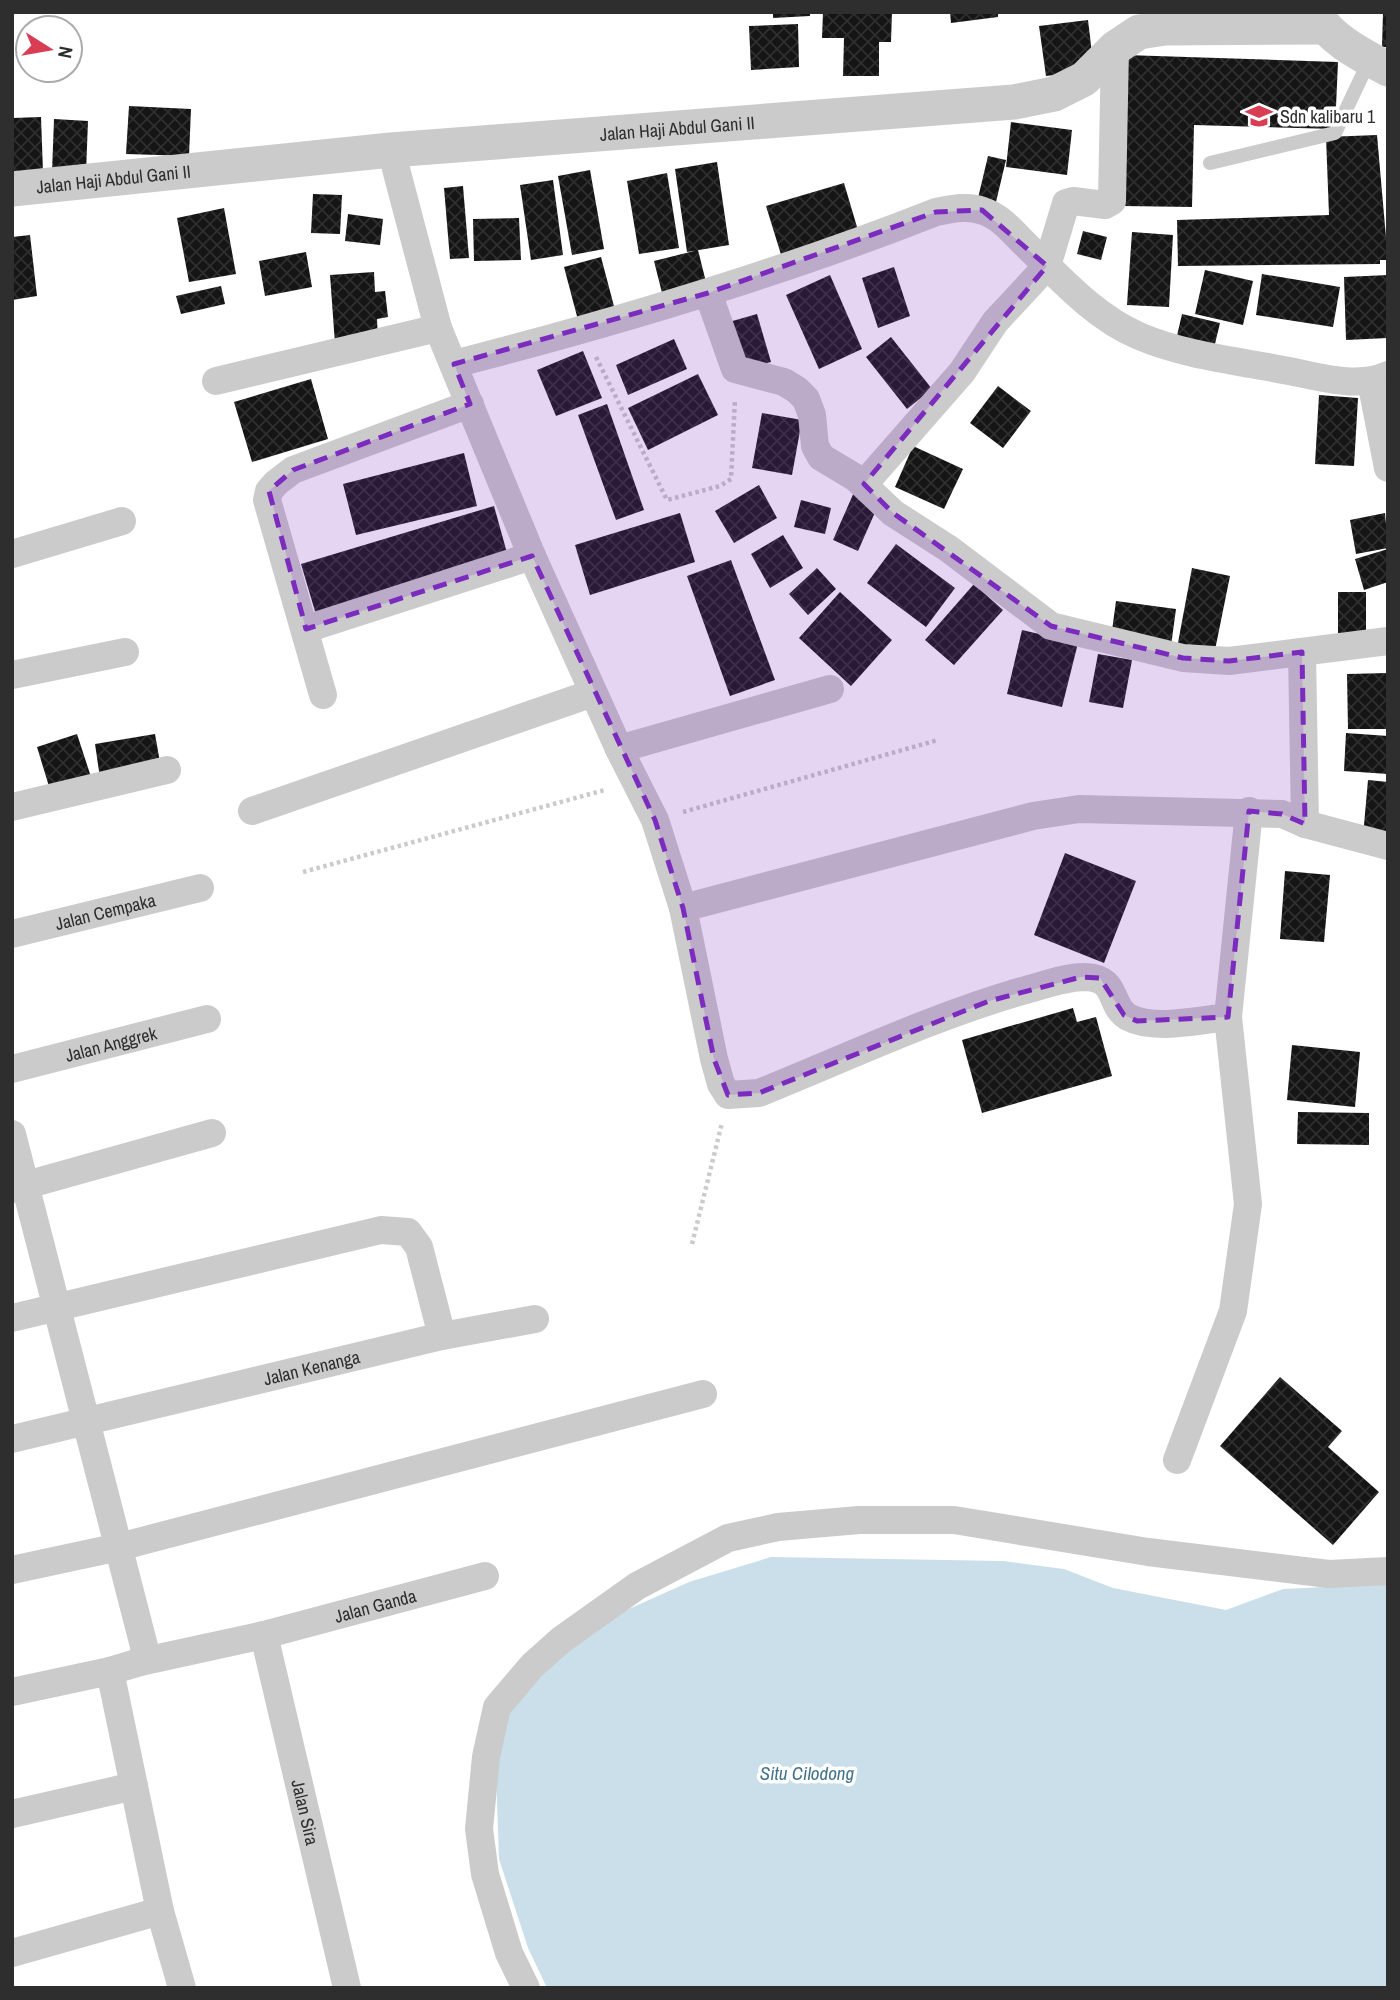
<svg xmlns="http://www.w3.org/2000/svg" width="1400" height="2000" font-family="'Archivo Narrow',sans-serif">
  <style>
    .water { fill: #cadfe9 }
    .building { fill: url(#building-cross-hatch) }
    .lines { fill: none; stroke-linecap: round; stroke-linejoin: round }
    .path { stroke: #cbcbcb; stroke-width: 4.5; stroke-dasharray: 3.5 3.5; stroke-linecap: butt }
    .service { stroke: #cbcbcb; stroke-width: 14 }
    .minor { stroke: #cbcbcb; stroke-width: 28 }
    .tertiary { stroke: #cbcbcb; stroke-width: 35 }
    .marked { fill: #7b2cbf; fill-opacity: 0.2; stroke: #7b2cbf; stroke-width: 5; stroke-dasharray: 14 9; stroke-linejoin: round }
    .labels { text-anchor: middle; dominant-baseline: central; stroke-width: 7; stroke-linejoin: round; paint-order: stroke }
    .poi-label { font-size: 18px; fill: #2e2e2e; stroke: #fff; text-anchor: start }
    .street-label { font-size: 18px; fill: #2e2e2e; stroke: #fff }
    .water-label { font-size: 19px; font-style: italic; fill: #42738a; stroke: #fff }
  </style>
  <defs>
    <pattern id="building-cross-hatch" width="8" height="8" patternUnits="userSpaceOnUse" patternTransform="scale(1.75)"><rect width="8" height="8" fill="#151515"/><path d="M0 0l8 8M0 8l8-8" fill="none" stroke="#2f2f2f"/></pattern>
  </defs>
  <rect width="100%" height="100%" fill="#fff"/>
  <path class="water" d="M771,1557L1003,1561L1064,1569L1113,1588L1226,1610L1283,1589L1388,1584V1988H547L528,1948L499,1859L496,1772L508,1707L600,1622L689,1582Z"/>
  <path class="building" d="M773,12H810V16L773,18Z
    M823,12H892L891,42H879V76H843L844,38H822Z
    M950,12H998V17L951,23Z
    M1383,12H1388V47H1382Z
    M1088,20L1094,70L1046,76L1039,26Z
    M798,24L799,67L751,70L749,26Z
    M1125,55L1338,62L1335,129L1194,125L1192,207L1123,206Z
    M129,106L191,109L189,156L126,154Z
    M41,117L43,172L12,173V118Z
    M54,119L88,121L86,173L52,172Z
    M1011,122L1072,130L1067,175L1006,167Z
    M1377,135L1388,260H1380V264L1178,266L1177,220L1329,215L1326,137Z
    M988,156L1006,160L996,202L978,198Z
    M717,162L729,245L687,252L675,169Z
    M590,170L604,249L572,255L558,176Z
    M667,173L679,248L639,254L627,181Z
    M553,180L563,255L531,260L520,185Z
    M844,183L860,237L783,261L766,206Z
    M463,186L469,258L450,259L444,188Z
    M313,194L342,195L340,234L311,233Z
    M224,208L236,274L189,282L177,218Z
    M348,214L383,219L380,245L345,241Z
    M519,218L521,260L474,261L473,219Z
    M1083,231L1107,237L1101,260L1077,254Z
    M1132,232L1173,235L1169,307L1127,305Z
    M30,235L37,296L12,300V237Z
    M698,250L707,286L663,297L654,261Z
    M306,252L312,287L265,296L259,261Z
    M601,257L615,310L578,320L564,267Z
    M894,267L910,316L878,328L862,278Z
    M1205,270L1253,281L1243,325L1195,314Z
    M374,272L375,292L385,291L388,317L377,319L378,341L335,344L330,275Z
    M1262,274L1340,287L1333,327L1256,315Z
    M830,275L862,349L819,369L786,295Z
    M1388,275V338L1346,340L1344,277Z
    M221,286L225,304L181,314L176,296Z
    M757,314L771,362L743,370L729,322Z
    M1182,314L1220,323L1214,348L1176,340Z
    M891,337L932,389L907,409L866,357Z
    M674,339L687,369L628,395L616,365Z
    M583,351L602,398L556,416L537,370Z
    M698,374L718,415L648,450L628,408Z
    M311,379L328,439L252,462L234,402Z
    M998,386L1031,411L1003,448L970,423Z
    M1319,395L1358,398L1354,466L1315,464Z
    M607,404L644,510L616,520L578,415Z
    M762,413L802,420L792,475L752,468Z
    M913,446L963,469L944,509L895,487Z
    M464,453L477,506L356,535L343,484Z
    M759,485L777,518L734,543L715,511Z
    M855,490L880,501L858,551L833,540Z
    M801,500L831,508L825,534L794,527Z
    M494,506L509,560L317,618L301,564Z
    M680,513L695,562L590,595L575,545Z
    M1385,513L1388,548L1356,554L1350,520Z
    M783,535L803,568L770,588L751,554Z
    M896,544L955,588L926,627L867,583Z
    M1388,549V582L1364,590L1355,559Z
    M731,560L775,680L730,696L687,576Z
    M817,568L836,589L808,615L789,594Z
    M1192,568L1230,576L1214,655L1177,648Z
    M974,584L1003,610L954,665L925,640Z
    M840,592L892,640L851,686L799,638Z
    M1338,592H1366V633H1338Z
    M1116,601L1176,609L1171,646L1111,638Z
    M1022,630L1078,643L1062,707L1007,694Z
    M1098,654L1132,660L1123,708L1089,702Z
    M1388,673V729H1348L1347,674Z
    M1346,733L1388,736V774L1344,771Z
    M77,734L92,780L51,793L37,747Z
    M155,734L161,768L100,778L95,744Z
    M1368,780L1388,782V838L1363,836Z
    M1065,853L1136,881L1104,963L1034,935Z
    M1285,871L1330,875L1324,942L1280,939Z
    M1073,1008L1077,1022L1096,1017L1112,1076L982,1113L962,1040Z
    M1292,1045L1360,1052L1355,1107L1287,1100Z
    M1298,1112L1369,1113V1145L1297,1144Z
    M1280,1377L1342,1431L1328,1447L1379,1492L1333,1545L1220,1446Z"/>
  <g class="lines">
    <path class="path" d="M596,357L667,500L720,486L731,479L735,399
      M683,812L938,740
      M303,872L605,790
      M692,1244L722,1123"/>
    <path class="service" d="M1210,163L1335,133L1369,61"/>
    <g class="minor">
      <path d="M391,150L438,328L532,556L619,749L655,820L683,908L714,1059L721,1084L728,1095L759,1093C846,1058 932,1017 1022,991C1042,986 1064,977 1085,977C1119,978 1108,1005 1128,1017C1154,1031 1200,1020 1228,1017L1249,811"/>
      <path d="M708,293L735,369L784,382L797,390L806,399L812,415L815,446L821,457L856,478L893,513L949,549L1051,626L1183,658L1229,661L1388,641"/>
      <path d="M454,364C617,322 779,274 936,212C951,209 968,205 983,211C1002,217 1014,234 1028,247C1062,280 1095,317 1139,336C1186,356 1239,361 1289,371C1320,377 1358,389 1388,375"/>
      <path d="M216,381L438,328"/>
      <path d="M1371,381L1388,468"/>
      <path d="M864,484L962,372L995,322L1047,266L1066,203L1073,201L1105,205L1112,201L1115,48"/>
      <path d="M12,554L122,521"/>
      <path d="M306,629L532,556"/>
      <path d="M1302,652L1305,824"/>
      <path d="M12,675L125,652"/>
      <path d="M323,695L267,500L269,491L276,483L293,470L470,404"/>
      <path d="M619,749L830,689"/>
      <path d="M12,807L167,770"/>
      <path d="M252,811L593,693"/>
      <path d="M683,908L1033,816L1079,809L1282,814L1305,824L1388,846"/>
      <path id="s1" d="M12,934L200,888"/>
      <path id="s2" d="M12,1069L207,1019"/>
      <path d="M12,1134L145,1650L140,1662L110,1671L160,1911L182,1988"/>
      <path d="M12,1189L212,1133"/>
      <path d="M12,1318L381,1230L408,1232L419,1247L442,1336"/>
      <path id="s3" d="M12,1439L442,1336L535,1319"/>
      <path d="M1177,1460L1233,1311L1248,1204L1228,1017"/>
      <path d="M12,1570L119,1547L703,1394"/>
      <path id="s4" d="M264,1635L347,1988"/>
      <path id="s5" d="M140,1662L264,1635L485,1576"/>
      <path d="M12,1692L110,1671"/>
      <path d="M12,1814L134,1786"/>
      <path d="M12,1953L160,1911"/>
      <path d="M526,1988L509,1953L485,1874L479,1829L486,1757L497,1707L532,1666L561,1640L637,1586L728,1538L778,1527L859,1520H954L1148,1552L1329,1574L1388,1571"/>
    </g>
    <g class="tertiary">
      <path d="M1314,12C1331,40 1360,54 1388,69"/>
      <path id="s6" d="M12,189L391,150L1014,102L1054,94L1084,79L1115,48L1139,32L1165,28L1323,27"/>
    </g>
  </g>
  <path class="marked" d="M982,210L1047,266L864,484L893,513L1051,626L1183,658L1229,661L1302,652L1305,824L1282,814L1249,811L1228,1017L1137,1021L1124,1015L1100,978L1081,977L989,1001L759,1093L728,1095L714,1059L683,908L655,820L532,556L306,629L269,491L293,470L470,404L454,364L708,293L936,212Z"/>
  <defs>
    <symbol id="school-bare" viewBox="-9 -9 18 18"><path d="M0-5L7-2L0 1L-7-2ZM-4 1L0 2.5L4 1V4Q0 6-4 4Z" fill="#d83d54" stroke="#fff" stroke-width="2.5" paint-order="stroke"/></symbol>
  </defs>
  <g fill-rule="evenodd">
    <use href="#school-bare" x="1240" y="97" width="38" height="38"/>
  </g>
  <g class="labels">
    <g class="poi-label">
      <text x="1280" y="116">Sdn kalibaru 1</text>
    </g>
    <g class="street-label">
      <text stroke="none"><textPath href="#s6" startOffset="668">Jalan Haji Abdul Gani II</textPath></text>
      <text stroke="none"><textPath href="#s6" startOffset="102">Jalan Haji Abdul Gani II</textPath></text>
      <text stroke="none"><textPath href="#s1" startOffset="96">Jalan Cempaka</textPath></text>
      <text stroke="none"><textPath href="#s2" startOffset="102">Jalan Anggrek</textPath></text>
      <text stroke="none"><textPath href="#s3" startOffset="308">Jalan Kenanga</textPath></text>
      <text stroke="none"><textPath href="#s5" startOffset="242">Jalan Ganda</textPath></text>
      <text stroke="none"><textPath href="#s4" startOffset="182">Jalan Sira</textPath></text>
    </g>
    <g class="water-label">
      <text x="807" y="1773">Situ Cilodong</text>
    </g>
  </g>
  <rect width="1400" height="2000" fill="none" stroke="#2e2e2e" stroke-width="28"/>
  <g transform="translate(49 49) rotate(101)"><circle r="33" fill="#ffffff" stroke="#ababab" stroke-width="2"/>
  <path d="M0-5L12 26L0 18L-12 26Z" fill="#d83d54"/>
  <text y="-10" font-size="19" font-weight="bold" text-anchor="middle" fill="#2e2e2e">N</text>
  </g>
</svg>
